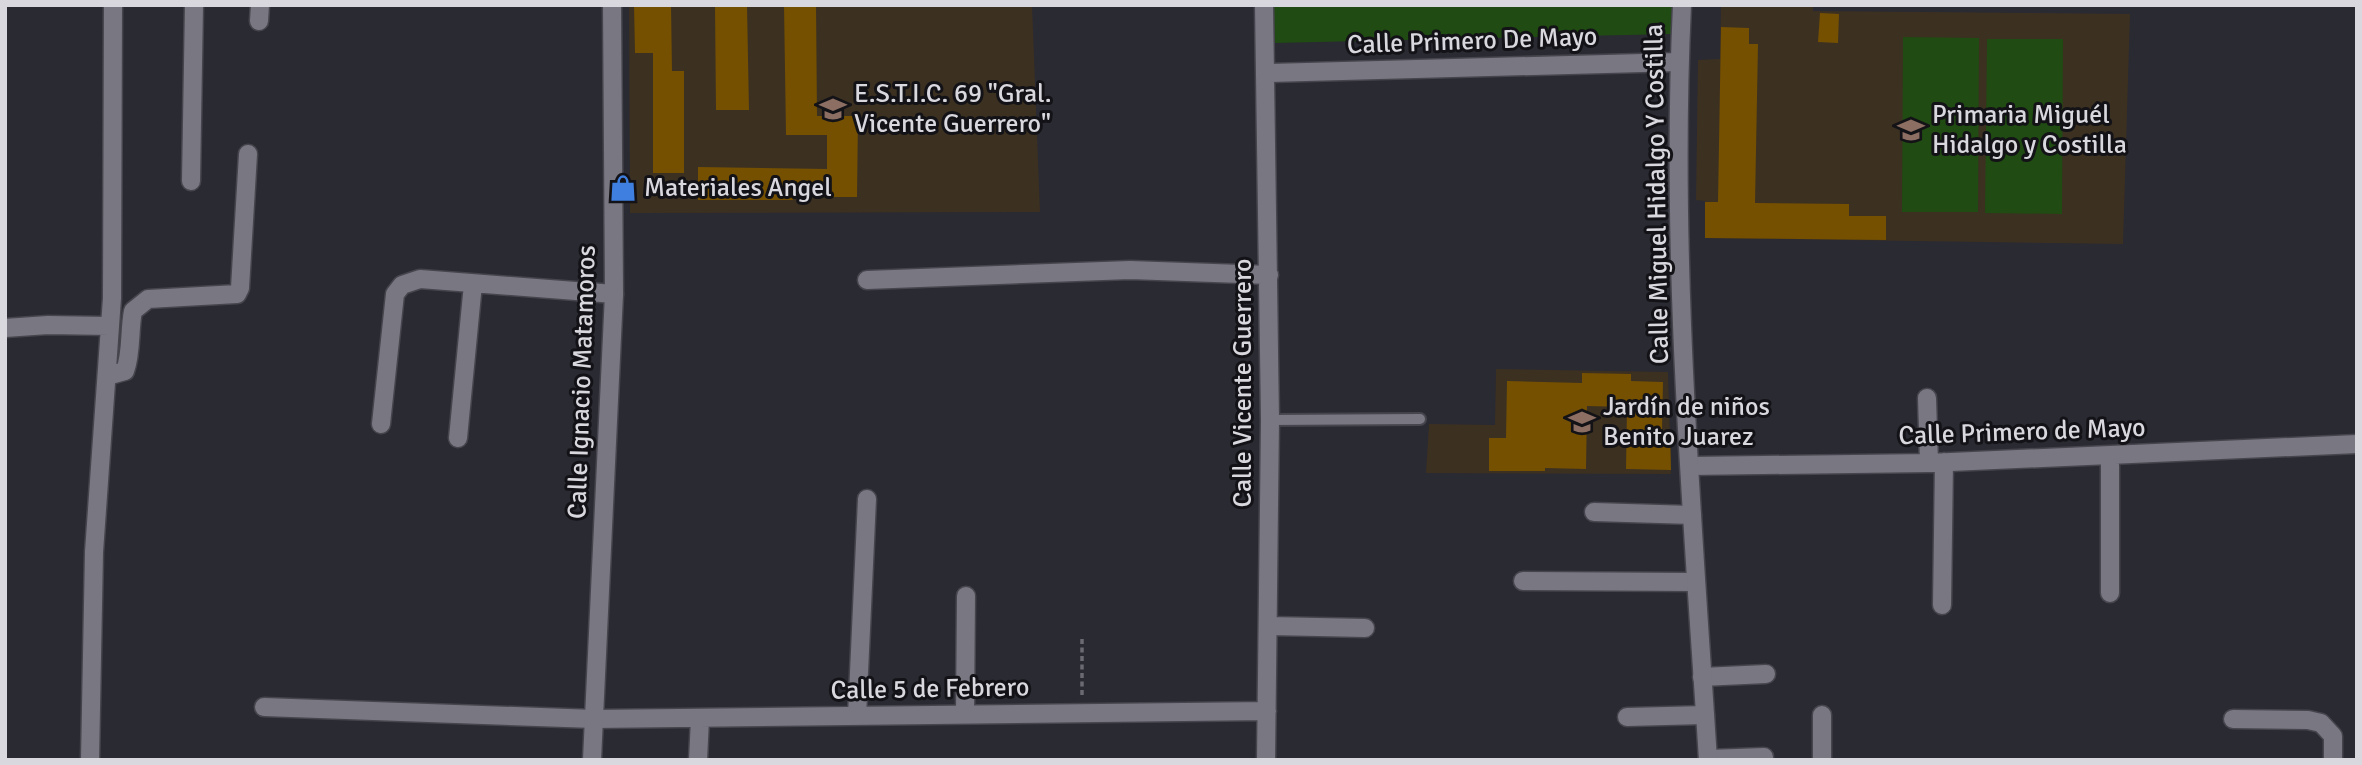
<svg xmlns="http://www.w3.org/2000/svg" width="2362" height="765" font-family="Signika,sans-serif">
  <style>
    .education { fill: #3c3021 }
    .green { fill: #204b12 }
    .building { fill: #755001 }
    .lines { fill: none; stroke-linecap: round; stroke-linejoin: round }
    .service-casing { stroke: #46454d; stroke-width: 14 }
    .minor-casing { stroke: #46454d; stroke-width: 21 }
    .tertiary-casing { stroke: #46454d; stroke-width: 21 }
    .secondary-casing { stroke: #46454d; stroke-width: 21 }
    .path { stroke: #6b6a72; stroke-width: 3.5; stroke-dasharray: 5 3.5; stroke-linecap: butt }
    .service { stroke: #787782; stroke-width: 10 }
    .minor { stroke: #787782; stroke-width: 18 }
    .tertiary { stroke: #787782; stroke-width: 18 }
    .secondary { stroke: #787782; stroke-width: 18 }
    .labels { text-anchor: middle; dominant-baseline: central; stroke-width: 6; stroke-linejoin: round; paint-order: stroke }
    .street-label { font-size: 26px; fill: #d9d8de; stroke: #131317 }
    .poi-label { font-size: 26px; fill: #d9d8de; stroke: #131317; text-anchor: start }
  </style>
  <rect width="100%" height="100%" fill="#2a2a33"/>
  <path class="education" d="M629,5H1032L1040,212L630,213Z
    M1721,5H1813V11L2130,14L2123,244L1705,238V201L1696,200L1698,60L1720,59Z
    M1496,369L1668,372L1671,474L1426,473L1429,424L1495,425Z"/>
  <path class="green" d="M1273,5H1673L1672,34L1274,43Z
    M1903,37L1979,38L1978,212H1902Z
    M1987,39H2063L2062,214L1985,213Z"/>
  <path class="building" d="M634,5H671L672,71H684V173H653V53H635Z
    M747,5L749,110H716L715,6Z
    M784,5H816L817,116H858L857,197H793V200H698V167L827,169V135H786Z
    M1820,13L1839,14L1838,43L1818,42Z
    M1721,27L1749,28V44H1758L1755,203L1849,204V216H1886V240L1705,238V202H1718Z
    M1582,373L1631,374V381L1663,382L1662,430H1670L1671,470L1626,469L1627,407L1587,406L1586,469L1545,468V471H1489V438H1506L1507,381L1582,383Z"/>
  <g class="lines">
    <defs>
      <path id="service" d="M1270,420L1420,419"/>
      <path id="minor" d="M1264,5L1270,420L1266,760
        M259,21L260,5
        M1266,73L1679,62
        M191,181L194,5
        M867,280L1130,270L1269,275
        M5,328L48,325L109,326
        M107,376L125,371C132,352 129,331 133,311L148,299L237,294L240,288L248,154
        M1927,398L1929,463
        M381,424L395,294L402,285L420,279L614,294
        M458,438L473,284
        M2110,456V593
        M1690,466L1929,463L2357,444
        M1594,512L1692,515
        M1523,581L1695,582
        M1942,605L1944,462
        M1269,626L1365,628
        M1702,677L1766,674
        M264,707L594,719L1267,711
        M965,714L966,596
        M857,716L867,499
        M1627,717L1705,715
        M2233,719L2308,720L2321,723L2333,736V760
        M1708,759L1764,757
        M90,760L94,552L112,298L113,5
        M698,760L700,719
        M1822,760V715"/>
      <path id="tertiary" d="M592,760L614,294L612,5"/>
      <path id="secondary" d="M1682,5C1670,257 1692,509 1708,760"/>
    </defs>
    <use href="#service" class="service-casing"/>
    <use href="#minor" class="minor-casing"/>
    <use href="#tertiary" class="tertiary-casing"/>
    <use href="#secondary" class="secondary-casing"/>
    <path class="path" d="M1082,639V697"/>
    <use href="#service" class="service"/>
    <use href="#minor" class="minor"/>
    <use href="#tertiary" class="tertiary"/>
    <use href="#secondary" class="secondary"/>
  </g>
  <defs>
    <symbol id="school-bare" viewBox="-9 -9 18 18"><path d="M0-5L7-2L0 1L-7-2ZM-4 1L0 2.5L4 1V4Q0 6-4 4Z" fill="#8d6e63" stroke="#131317" stroke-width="2.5" paint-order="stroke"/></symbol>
    <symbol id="shop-bare" viewBox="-9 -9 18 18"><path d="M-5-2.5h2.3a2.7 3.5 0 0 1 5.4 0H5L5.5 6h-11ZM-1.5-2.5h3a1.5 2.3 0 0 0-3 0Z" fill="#3f7fe0" stroke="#131317" stroke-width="2.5" paint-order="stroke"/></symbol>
  </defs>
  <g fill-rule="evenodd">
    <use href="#school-bare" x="814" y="90" width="38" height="38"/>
    <use href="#school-bare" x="1892" y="111" width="38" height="38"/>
    <use href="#shop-bare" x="604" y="169" width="38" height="38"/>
    <use href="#school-bare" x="1563" y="403" width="38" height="38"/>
  </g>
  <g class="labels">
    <g class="street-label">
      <text transform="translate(1472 41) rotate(-2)">Calle Primero De Mayo</text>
      <text transform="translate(1657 194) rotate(-91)">Calle Miguel Hidalgo Y Costilla</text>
      <text transform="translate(582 382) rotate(-88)">Calle Ignacio Matamoros</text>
      <text transform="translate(1243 383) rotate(-90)">Calle Vicente Guerrero</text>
      <text transform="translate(2022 432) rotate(-2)">Calle Primero de Mayo</text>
      <text transform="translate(930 689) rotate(-1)">Calle 5 de Febrero</text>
    </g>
    <g class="poi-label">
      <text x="854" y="94">E.S.T.I.C. 69 "Gral.<tspan x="854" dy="30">Vicente Guerrero"</tspan></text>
      <text x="1932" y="115">Primaria Miguél<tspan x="1932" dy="30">Hidalgo y Costilla</tspan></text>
      <text x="644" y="188">Materiales Angel</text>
      <text x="1603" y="407">Jardín de niños<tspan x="1603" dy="30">Benito Juarez</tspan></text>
    </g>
  </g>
  <rect width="2362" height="765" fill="none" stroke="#d9d8de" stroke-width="14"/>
</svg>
